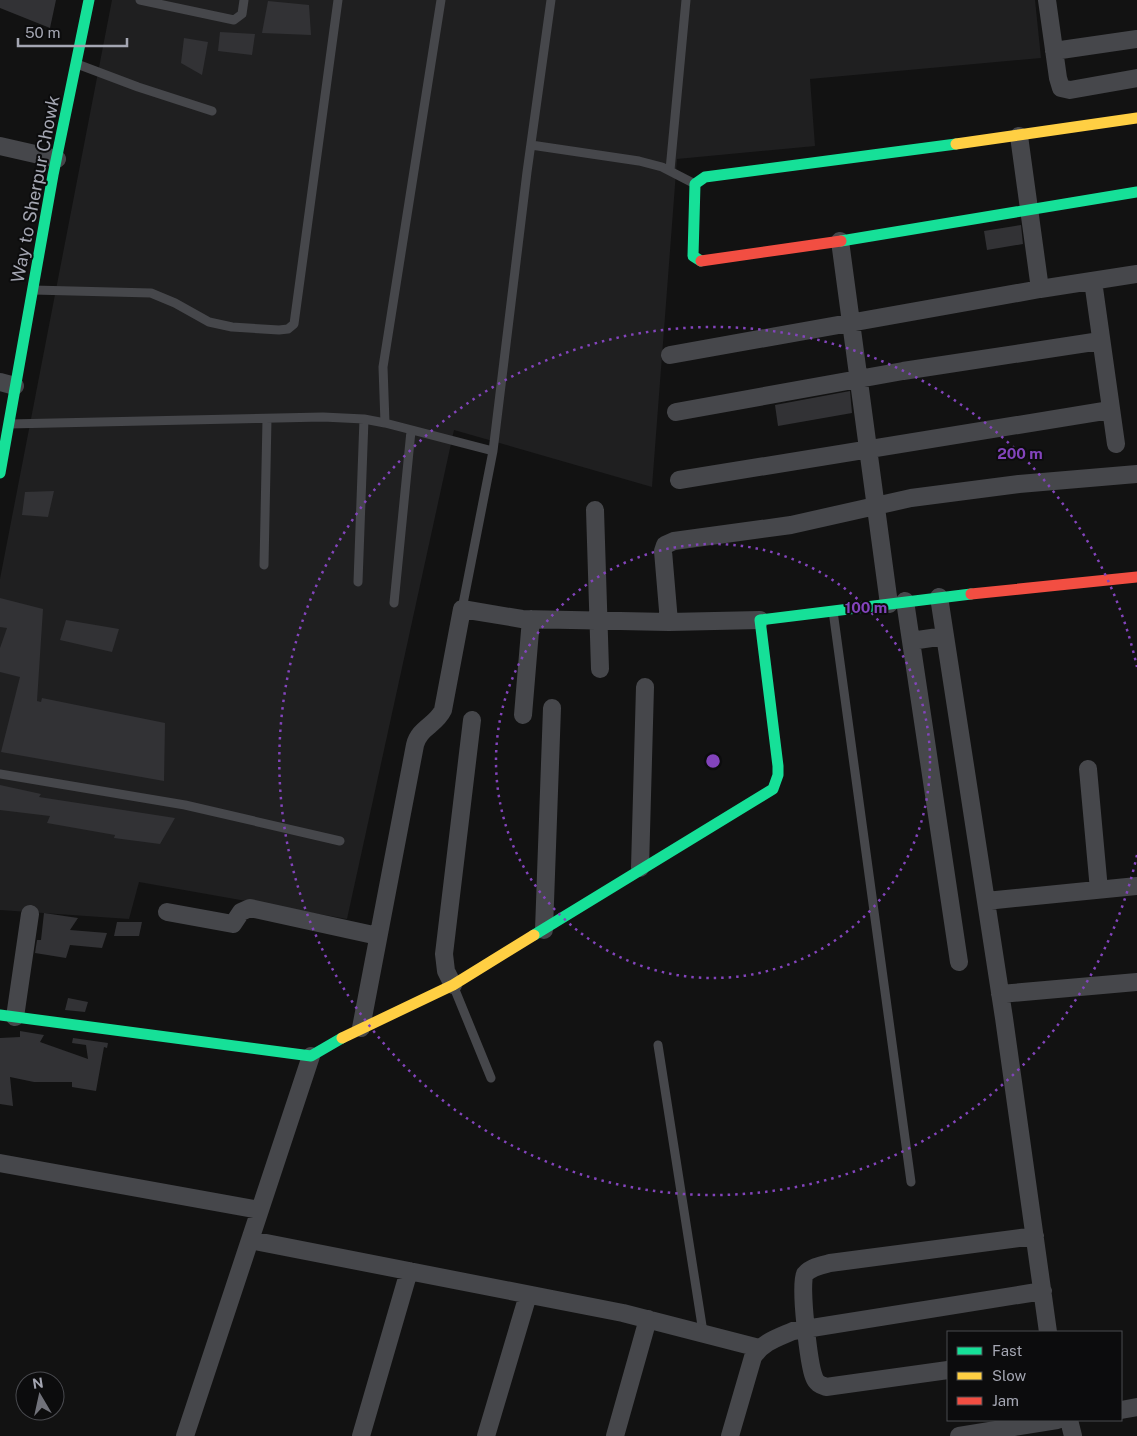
<svg xmlns="http://www.w3.org/2000/svg" width="1137" height="1436" font-family="'Public Sans',sans-serif">
  <style>
    .built { fill: #1f1f20 }
    .building { fill: #323235 }
    .lines { fill: none; stroke-linecap: round; stroke-linejoin: round }
    .lane { stroke: #46474b; stroke-width: 9 }
    .street { stroke: #46474b; stroke-width: 18 }
    .fast { stroke: #16e098; stroke-width: 11 }
    .slow { stroke: #ffcf43; stroke-width: 11 }
    .jam { stroke: #f24e42; stroke-width: 11 }
    .ring { fill: none; stroke: #8344bc; stroke-width: 2.5; stroke-dasharray: 2.5 5 }
    .labels { text-anchor: middle; dominant-baseline: central; stroke-width: 4; stroke-linejoin: round; paint-order: stroke }
    .street-label { font-size: 18px; fill: #a4a6b2; stroke: #0c0c0d }
    .centre { fill: #8344bc; stroke: #0c0c0d; stroke-width: 2.5 }
    .ring-label { font-size: 15px; text-anchor: middle; font-weight: bold; fill: #8344bc; stroke: #0c0c0d; stroke-width: 4; stroke-linejoin: round; paint-order: stroke }
  </style>
  <rect width="100%" height="100%" fill="#121212"/>
  <path class="built" d="M112,0H1035L1041,58L810,79L815,146L677,159L652,487L454,430L347,919L139,882L129,919L0,910V579Z"/>
  <path class="building" d="M0,0H56L50,28L0,8Z
    M268,1L309,5L311,35L262,33Z
    M220,32L255,34L252,55L218,51Z
    M184,38L208,42L202,75L181,63Z
    M1021,225L1023,244L987,250L984,231Z
    M850,391L852,413L778,426L775,405Z
    M54,491L48,517L22,515L25,492Z
    M0,598L43,609L37,701L41,702L42,698L165,723L164,781L1,752L20,677L0,672V648L7,628L0,627Z
    M66,620L119,629L112,652L60,640Z
    M0,785L41,794L39,797L175,818L160,844L114,838L115,835L47,823L50,816L0,810Z
    M44,913L78,918L70,930L107,933L102,948L70,945L66,958L35,953L37,940H41Z
    M117,922H142L139,936H114Z
    M68,998L88,1002L85,1012L65,1010Z
    M20,1031L44,1035L40,1042L88,1059L86,1045L72,1043L73,1038L108,1043L107,1048L104,1047L96,1091L72,1087V1082H34L10,1077L13,1106L0,1104V1038L20,1037Z"/>
  <g class="lines">
    <path class="lane" d="M140,0L234,20L242,14L244,0
      M77,64L138,87L212,111
      M531,145L639,161L662,167L695,184
      M670,170L686,0
      M33,290L151,293L175,303L209,322L232,327L279,330L288,329L294,324L338,0
      M385,423L383,367L441,0
      M9,424L323,417L364,419L385,423L493,451
      M264,565L267,419
      M358,582L364,419
      M394,603L411,431
      M462,609L493,451L527,172L551,0
      M833,611L911,1182
      M0,774L185,805L340,841
      M453,985L491,1078
      M658,1045L703,1332"/>
    <path class="street" d="M1047,0L1058,78L1061,88L1070,90L1137,78
      M1054,51L1137,39
      M1019,136L1040,289
      M0,146L57,159
      M840,241L889,604
      M1093,281L1116,444
      M670,355L1040,289L1137,274
      M0,382L15,386
      M676,412L903,371L1100,341
      M679,480L1110,410
      M595,510L600,669
      M939,597L1004,1018L1048,1332
      M905,601L959,962
      M669,622L663,551L665,545L674,541L791,525L911,498L1019,484L1137,474
      M911,641L945,636
      M523,715L531,619
      M1088,769L1099,890
      M640,868L645,687
      M986,901L1137,886
      M167,912L233,924L241,912L250,908L378,936
      M544,930L552,708
      M453,985L446,971L444,954L472,720
      M1000,994L1137,982
      M15,1017L30,914
      M361,1028L415,745C419,728 436,725 443,710L462,609L522,619L669,622L760,620
      M0,1163L260,1210
      M250,1240L623,1313L759,1348
      M948,1370L826,1387C820,1385 816,1383 814,1377C809,1365 799,1282 805,1274C811,1267 822,1265 830,1263L1035,1236
      M1121,1410L1137,1407
      M1069,1420L1073,1436
      M185,1436L311,1056
      M361,1436L409,1271
      M486,1436L528,1295
      M615,1436L648,1319
      M730,1436L753,1357C763,1342 777,1338 793,1331L1043,1291
      M959,1436L1057,1420"/>
    <path class="fast" d="M841,241L1137,192
      M701,261L693,256L695,184L705,177L956,144
      M0,473L53,175L89,0
      M534,935L773,789L778,775V766L760,620L971,594
      M0,1015L311,1056L342,1038"/>
    <path class="slow" d="M956,144L1137,118
      M342,1038L453,985L534,935"/>
    <path class="jam" d="M701,261L841,241
      M971,594L1137,577"/>
  </g>
  <g class="ring">
    <circle cx="713" cy="761" r="217"/>
    <path d="M1137 855A434 434 0 1 1 1137 667"/>
  </g>
  <g class="labels">
    <g class="street-label">
      <text transform="translate(35 189) rotate(-79)">Way to Sherpur Chowk</text>
    </g>
  </g>
  <circle cx="713" cy="761" r="8" class="centre"/>
  <g class="ring-label">
    <text x="1020" y="459">200 m</text>
    <text x="866" y="613">100 m</text>
  </g>
  <rect x="947" y="1331" width="175" height="90" fill="#0c0c0d" stroke="#494a4f"/>
  <rect x="957" y="1347" width="25" height="8" fill="#16e098" stroke="#494a4f"/>
  <text x="992" y="1356" font-size="15" fill="#a4a6b2">Fast</text>
  <rect x="957" y="1372" width="25" height="8" fill="#ffcf43" stroke="#494a4f"/>
  <text x="992" y="1381" font-size="15" fill="#a4a6b2">Slow</text>
  <rect x="957" y="1397" width="25" height="8" fill="#f24e42" stroke="#494a4f"/>
  <text x="992" y="1406" font-size="15" fill="#a4a6b2">Jam</text>
  <g transform="translate(40 1396) rotate(351)"><circle r="24" fill="#0c0c0d" stroke="#494a4f"/>
  <path d="M0-4L9 19L0 12L-9 19Z" fill="#71727a"/>
  <text y="-8" font-size="14" font-weight="bold" text-anchor="middle" fill="#a4a6b2">N</text>
  </g>
  <path d="M18 38v8h109v-8" fill="none" stroke="#a4a6b2" stroke-width="2.5"/>
  <text x="25" y="38" font-size="15" fill="#a4a6b2" stroke="#0c0c0d" stroke-width="4" paint-order="stroke">50 m</text>
</svg>
